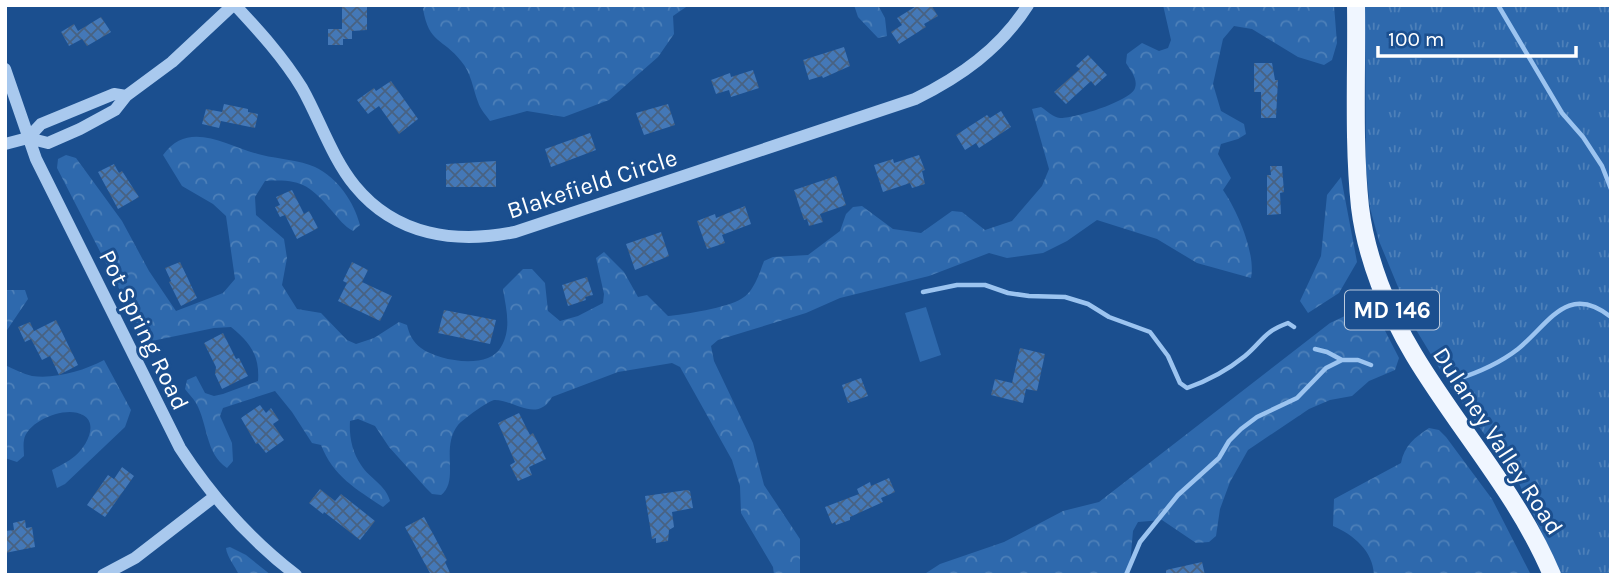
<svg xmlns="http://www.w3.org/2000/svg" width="1616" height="580" font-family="Karla,sans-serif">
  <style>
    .forest { fill: url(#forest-crowns) }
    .park { fill: url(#park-tufts) }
    .garden { fill: #2e69ad }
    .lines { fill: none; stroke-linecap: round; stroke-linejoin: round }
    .stream { stroke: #9cc4f0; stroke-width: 4.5 }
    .building { fill: url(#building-cross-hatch) }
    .minor { stroke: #a9c9ee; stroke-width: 12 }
    .major { stroke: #f0f6ff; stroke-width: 18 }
    .labels { text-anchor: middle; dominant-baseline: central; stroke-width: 6; stroke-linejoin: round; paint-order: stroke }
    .shield { fill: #1b4f8f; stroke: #bbcadd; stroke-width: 2 }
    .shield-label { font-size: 23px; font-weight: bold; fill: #fff }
    .street-label { font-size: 24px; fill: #fff; stroke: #1b4f8f }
  </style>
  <defs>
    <pattern id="forest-crowns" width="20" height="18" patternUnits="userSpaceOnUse" patternTransform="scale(1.75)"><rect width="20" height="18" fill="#2e69ad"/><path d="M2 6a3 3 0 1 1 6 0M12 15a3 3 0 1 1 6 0" fill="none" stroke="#4d80b9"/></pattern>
    <pattern id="park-tufts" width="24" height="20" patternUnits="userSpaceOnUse" patternTransform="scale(1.75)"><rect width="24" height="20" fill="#2e69ad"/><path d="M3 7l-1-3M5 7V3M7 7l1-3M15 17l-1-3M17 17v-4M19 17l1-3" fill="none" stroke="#4d80b9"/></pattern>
    <pattern id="building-cross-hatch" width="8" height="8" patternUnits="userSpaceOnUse" patternTransform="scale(1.75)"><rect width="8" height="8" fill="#4478b7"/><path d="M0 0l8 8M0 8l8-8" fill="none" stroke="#486282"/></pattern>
  </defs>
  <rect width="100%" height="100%" fill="#1b4f8f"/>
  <path class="forest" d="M425,5H689L673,16L674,34L658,57L609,100L564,117L527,111L490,121C486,115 480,109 478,102C473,89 471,72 461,61C443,38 429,44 423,9Z
    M854,5H878L885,18L887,36L878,38L858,17Z
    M1163,5H1334L1337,43L1332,60L1324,65L1298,57L1252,29L1234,26L1223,39L1213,84L1221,111L1244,124L1246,134L1238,139L1221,144L1218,154L1231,178L1223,190C1237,210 1256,253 1251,278L1197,263L1157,239L1097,220L1067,241L1043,253L1007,258L989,253L929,276L840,298L806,313L718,340L711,346L714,361L753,443L764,485L800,539V575H774L773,567L741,513L740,486L732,460L680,367L672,363L618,372L552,397C537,424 513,399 494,400C488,401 462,420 458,425C440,448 460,480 441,495L432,494L426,488L389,447L375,426L358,419L350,421C349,436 352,452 361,465C370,479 386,485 390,501L383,507C356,489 333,476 321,445L312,443L292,412L275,391L223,408L220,416L232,443L233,461L227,468C205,453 208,424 196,403C193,398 188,393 185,389L187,380L196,376L205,393L214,396L223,394L258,381C260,356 250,342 231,327L214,328L152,341L144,337L57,168L58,159L66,155L76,158L122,221L149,271L176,311L223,293L235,279L226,216L213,204L182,186L163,155C189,118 228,147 262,155C278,159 300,160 315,167C338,178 354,202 360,225L353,231C344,226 339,219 332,211C309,184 300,179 265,181L255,197L256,215L284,239L287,258L282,285L297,309L321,313L347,340L356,344L374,338L399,322L407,325C409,334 413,342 421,348C438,361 489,370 501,347C512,328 506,309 503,289L523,269H532L545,283L548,311L560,321L578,316L603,303L604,294L596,258L604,252L624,272L638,297L647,295L668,316C683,315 729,307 741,299C754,292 759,274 764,261L773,257L808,255L840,231L846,214L853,207L862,206L893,229L921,233L952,211L962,212L985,230L1012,221L1042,186L1049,169L1032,109L1041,107C1047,111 1053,117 1060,118C1073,119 1131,101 1135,88C1138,79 1131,71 1126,63L1127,54L1142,43L1159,51L1168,48L1171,40Z
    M1341,177L1357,262L1339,293L1308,313L1300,301L1321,256L1327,195Z
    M5,290H25L28,299L5,333Z
    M1368,305L1377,315L1399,358L1395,370L1369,381L1352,396L1330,400L1309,409L1248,450L1230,482L1220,509L1216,536L1209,542L1196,543L1162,520L1138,522L1133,531L1129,575H923L940,564L1004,542L1063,511L1099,502L1330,323Z
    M104,360L131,410L125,427L65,484L57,488L52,470C59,466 68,462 75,456C86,447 99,424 83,415C66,405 27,421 24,440C23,445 24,451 24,456L17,462L5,458V365C14,369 23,374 32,376C56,379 83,371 104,360Z
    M1429,428L1439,430L1446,437L1492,499L1531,575H1374C1373,551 1354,535 1333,526L1334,499L1401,463C1404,446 1415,437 1429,428Z
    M230,547L246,555L271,575H239C235,566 227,557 226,548Z"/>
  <path class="park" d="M1365,5H1611V575H1561L1517,479L1453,391L1415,328L1379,241L1370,208L1366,168Z"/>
  <path class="garden" d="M926,307L941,355L920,362L905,313Z"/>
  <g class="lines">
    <path class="stream" d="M1498,5L1562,113L1583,137L1602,166L1611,189
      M923,292L957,285H985L1008,293L1029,296L1065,297L1088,304L1109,317L1150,332L1168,356L1180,383L1187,388C1207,381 1229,369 1245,356C1263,341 1263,332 1288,323L1294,327
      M1315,349L1327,352L1342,360
      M1455,380C1477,373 1500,363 1518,349C1549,324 1567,282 1611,317
      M1126,575L1140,542L1178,495L1219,458L1229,441L1241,429L1257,417L1297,398L1326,368L1342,360H1358L1371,365"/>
  </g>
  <path class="building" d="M342,5H367V30L352,31V39H343V45H328V29H342Z
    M918,5H931L938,16L924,24L926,27L899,44L891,32L902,25L897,18Z
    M101,17L111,32L87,46L82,39L69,46L61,32L74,24L78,31Z
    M844,47L850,66L823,78L822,76L809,80L803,60Z
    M1088,55L1107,75L1095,86L1091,81L1066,104L1054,92L1080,69L1076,66Z
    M1254,63H1272L1275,80H1278L1276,118H1261V92H1254Z
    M753,70L759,88L731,97L729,90L716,94L711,80L730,73L731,77Z
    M391,81L418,119L399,134L379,106L368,114L357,100L374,88L376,91Z
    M224,104L248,109V112L258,114L255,128L221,121L219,128L202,124L206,109L222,112Z
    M668,104L675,125L644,135L636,113Z
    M1001,111L1011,127L979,148L976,143L965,150L956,135L987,115L990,118Z
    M590,133L596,150L551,167L545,149Z
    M919,155L925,170L922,171L925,184L912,188L910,183L883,192L874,165L893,159L894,163Z
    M496,161V187H446V164Z
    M114,164L119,173L122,171L139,197L118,209L98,172Z
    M1270,166H1282L1284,192L1280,193L1281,214L1267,215V175H1271Z
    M836,176L846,205L820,214L823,222L809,226L807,219L804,220L794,190Z
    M292,190L304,214L309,211L318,228L297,239L285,215L280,217L275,207L280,205L276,197Z
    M745,206L751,224L722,235L725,243L707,249L697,221L715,214L716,218Z
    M661,232L669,256L635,270L626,244Z
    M180,262L197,298L181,306L169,282L171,281L165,268Z
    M352,262L368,270L362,282L392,296L380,321L338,301L347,283L343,281Z
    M587,277L593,295L585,297L586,300L568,306L562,285Z
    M444,310L496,320L490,344L438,333Z
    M56,320L78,365L59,375L50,356L42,360L31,339L25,342L18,327L30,322L34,331Z
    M223,333L236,359L239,358L248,376L222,389L215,374L216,367L204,343Z
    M1020,348L1045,354L1037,391L1026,389L1023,403L991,395L995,379L1012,383Z
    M861,378L868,396L848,403L842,385Z
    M260,405L266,413L271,408L279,420L273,424L284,440L266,453L258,443L256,444L241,418Z
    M519,413L530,435L533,433L546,459L529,467L532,475L518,481L510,465L515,462L498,423Z
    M122,467L134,476L105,517L87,505L108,475L114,479Z
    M889,478L895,492L881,498L883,502L850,517V520L836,525L835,522L832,524L825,507L859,494L857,489L870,482L871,486Z
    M320,489L335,501L341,494L375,521L360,540L324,512L323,514L309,503Z
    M687,490L690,491L693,508L672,512L674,527L669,530L668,541L656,543V538L652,539L645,496Z
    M424,517L447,560L445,562L451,575H431L405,527Z
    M25,520L26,528L32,527L35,547L5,553V531L14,530L13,523Z
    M1202,562L1205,575H1166V570Z"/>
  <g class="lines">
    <path class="minor" d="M235,5C260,32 283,57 302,88C320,120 332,158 355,186C396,236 456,244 515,232L915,99C960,77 1000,49 1028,5
      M5,69L36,159L180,448C212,497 249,539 296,575
      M28,138L41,124L114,94L126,96
      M5,144L28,138L48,143L80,129L115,110L126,96L172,62L233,5
      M103,575L135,558L214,497"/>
    <path class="major" d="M1356,5C1357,72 1353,140 1360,207C1366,257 1388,312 1414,355C1459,430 1518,494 1552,575"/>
  </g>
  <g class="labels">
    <rect class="shield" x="1345" y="290.5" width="94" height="39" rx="5"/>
    <g class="shield-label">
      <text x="1392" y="310">MD 146</text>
    </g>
    <g class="street-label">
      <text transform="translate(592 184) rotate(-18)">Blakefield Circle</text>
      <text transform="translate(144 330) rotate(64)">Pot Spring Road</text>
      <text transform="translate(1498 441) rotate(57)">Dulaney Valley Road</text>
    </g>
  </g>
  <rect width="1616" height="580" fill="none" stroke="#ffffff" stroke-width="14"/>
  <path d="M1378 46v10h198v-10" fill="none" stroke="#ffffff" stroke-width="3.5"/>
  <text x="1388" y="46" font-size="21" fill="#ffffff" stroke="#1b4f8f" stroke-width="5" paint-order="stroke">100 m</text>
</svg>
